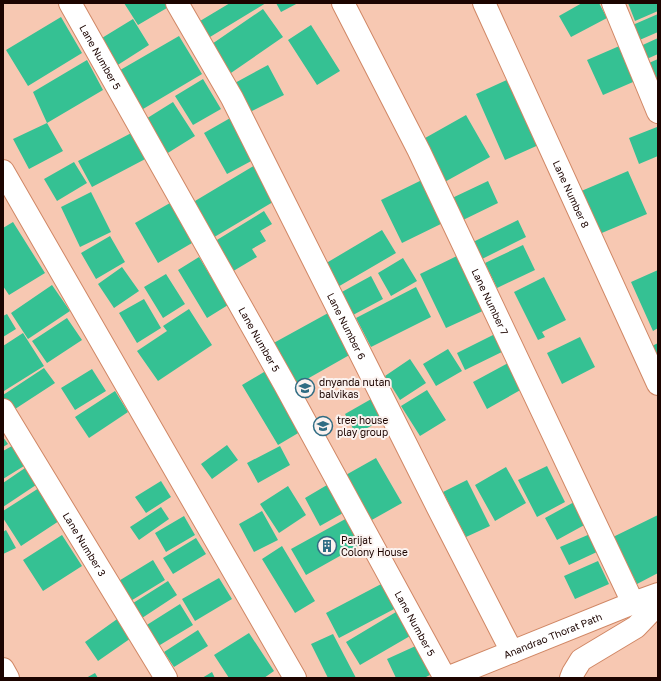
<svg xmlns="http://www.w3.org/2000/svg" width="661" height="681" font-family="'Golos Text',sans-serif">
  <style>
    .building { fill: #35c193 }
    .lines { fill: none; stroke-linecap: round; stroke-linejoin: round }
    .minor-casing { stroke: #d08765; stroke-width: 24 }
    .minor { stroke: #fff; stroke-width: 22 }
    .labels { text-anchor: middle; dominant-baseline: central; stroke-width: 4; stroke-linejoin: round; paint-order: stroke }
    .street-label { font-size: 10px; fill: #1c0400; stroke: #fbf2ef }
    .poi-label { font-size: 10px; fill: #1c0400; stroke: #fbf2ef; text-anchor: start }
  </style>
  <rect width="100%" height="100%" fill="#f7c8b2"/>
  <path class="building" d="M124,3H171L172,5L138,25Z
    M230,3H266L210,37L200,21Z
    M276,3H298L281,12Z
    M582,3H599L607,18L571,37L559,16Z
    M628,3H658V11L635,21Z
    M263,9L283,37L228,75L209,46Z
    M658,14V32L635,42L628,27Z
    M61,17L82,53L28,86L6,50Z
    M133,19L149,45L113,68L97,41Z
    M311,25L340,71L317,85L288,40Z
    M179,36L202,74L138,112L115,73Z
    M658,38V54L640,62L634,49Z
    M624,44L640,79L603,95L587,60Z
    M658,59V80L649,84L642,66Z
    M87,60L103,90L47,123L33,92Z
    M268,65L284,95L248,113L233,84Z
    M513,77L543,143L505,160L476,94Z
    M203,79L221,109L193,125L175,96Z
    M173,102L195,136L163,156L141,122Z
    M466,115L490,157L441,184L418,142Z
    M232,117L255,159L227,174L204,133Z
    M47,123L63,151L29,169L13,139Z
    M657,127L658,130V156L639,164L629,138Z
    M137,130L151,156L92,187L78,161Z
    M74,162L87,183L57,201L44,179Z
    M257,164L278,199L211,239L190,204Z
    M628,171L647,214L597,235L579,192Z
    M426,178L447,221L402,243L381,200Z
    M488,181L498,203L461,221L450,199Z
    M91,192L111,232L80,247L61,207Z
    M170,203L192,243L158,263L135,223Z
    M264,211L272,224L260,231L266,241L252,249L257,257L230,273L212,243Z
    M518,220L526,237L482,259L473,242Z
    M13,222L45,273L9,295L3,286V228Z
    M382,230L396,253L336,288L323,265Z
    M110,236L125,262L96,279L81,253Z
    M523,245L535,270L497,288L485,263Z
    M461,254L487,309L446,328L420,274Z
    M199,257L228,305L207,318L178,270Z
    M403,258L417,281L391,296L378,273Z
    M122,267L139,291L114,308L98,284Z
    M658,270V328L653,331L631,282Z
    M166,274L185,304L163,318L144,287Z
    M371,276L383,299L353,315L340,293Z
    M544,277L566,320L542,332L545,337L538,340L514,292Z
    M52,285L70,311L28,339L11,313Z
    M416,287L431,317L371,347L356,318Z
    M144,299L161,328L137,343L119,313Z
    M189,309L212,345L158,381L137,351L167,331L163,326Z
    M330,312L353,353L293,387L270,345Z
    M7,314L16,329L3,337V316Z
    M67,318L82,340L47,363L32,341Z
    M499,332L508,349L465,370L457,353Z
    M23,333L44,366L4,391L3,346Z
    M580,337L595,367L562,384L547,353Z
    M658,343V364L650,347Z
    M448,349L462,371L436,386L423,364Z
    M410,359L426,383L400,400L385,376Z
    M510,362L524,388L487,409L473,382Z
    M44,368L55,383L12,411L3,397V395Z
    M92,369L106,391L75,410L61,388Z
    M269,369L305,429L278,445L242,385Z
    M427,390L446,420L420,436L401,406Z
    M115,391L128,412L89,438L75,417Z
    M373,398L384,419L356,434L345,414Z
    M3,437L8,444L3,447Z
    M227,445L238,460L212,479L201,464Z
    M12,446L24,466L3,479V451Z
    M280,446L290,465L258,483L247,463Z
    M376,458L402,503L370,521L344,476Z
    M547,466L565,502L537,517L518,480Z
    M506,467L526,503L495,521L475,485Z
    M25,468L36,485L3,507V483Z
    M467,480L490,526L466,537L443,492Z
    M161,481L171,497L146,513L135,497Z
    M327,485L343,513L320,526L305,498Z
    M288,486L306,515L279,533L260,504Z
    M39,488L59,521L21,546L3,518V511Z
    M576,501L588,523L557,540L545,518Z
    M161,507L169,519L139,540L130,527Z
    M262,511L278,540L254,552L239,524Z
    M658,515V573L637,584L613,537Z
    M184,516L195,535L166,552L155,533Z
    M349,517L363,543L306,575L291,549Z
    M6,530L16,548L3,554V532Z
    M590,534L599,551L569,565L560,547Z
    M62,535L82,566L43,591L23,560Z
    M196,538L206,554L173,574L163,558Z
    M282,546L315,601L295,613L262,559Z
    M153,560L165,580L129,602L117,582Z
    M598,561L609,584L575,599L564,576Z
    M219,578L232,599L195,621L182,599Z
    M168,581L177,595L139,620L130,605Z
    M385,582L398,607L339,638L326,613Z
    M180,604L193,625L155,648L142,628Z
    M396,612L410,636L360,665L346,642Z
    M120,617L134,636L98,661L85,642Z
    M198,630L208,646L174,667L164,652Z
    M249,633L274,671L264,678H229L214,655Z
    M333,634L356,678H328L311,644Z
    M420,644L434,673L424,678H396L387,659Z
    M212,672L215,678H202Z
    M95,673L98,678H86Z"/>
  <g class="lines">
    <defs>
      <g id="minor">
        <path id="s1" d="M70,3L284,383L445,678"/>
        <path id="s2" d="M177,3L232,98L437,506L512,652"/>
        <path id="s3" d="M343,3L419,151L633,603"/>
        <path id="s4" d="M484,3L658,384"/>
        <path d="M613,3L658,112"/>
        <path d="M3,171L295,678"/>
        <path id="s5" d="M3,410L166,678"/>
        <path d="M3,669L8,678"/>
        <path id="s6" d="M447,678L633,603L658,594"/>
        <path d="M571,678L573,673L581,660L636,627L658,604"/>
      </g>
    </defs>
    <use href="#minor" class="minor-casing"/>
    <use href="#minor" class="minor"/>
  </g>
  <defs>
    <symbol id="school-ring" viewBox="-11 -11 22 22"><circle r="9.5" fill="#fbf2ef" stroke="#306c83" stroke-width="1.5"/><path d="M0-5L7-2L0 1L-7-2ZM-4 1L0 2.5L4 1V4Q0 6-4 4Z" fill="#306c83"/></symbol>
    <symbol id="building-ring" viewBox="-11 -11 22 22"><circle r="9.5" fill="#fbf2ef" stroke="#306c83" stroke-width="1.5"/><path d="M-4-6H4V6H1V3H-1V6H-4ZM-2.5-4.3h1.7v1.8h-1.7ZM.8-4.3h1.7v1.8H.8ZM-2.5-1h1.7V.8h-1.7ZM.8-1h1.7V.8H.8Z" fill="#306c83"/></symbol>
  </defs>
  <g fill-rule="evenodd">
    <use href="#school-ring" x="294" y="377" width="22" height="22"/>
    <use href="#school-ring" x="312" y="415" width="22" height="22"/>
    <use href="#building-ring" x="316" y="535" width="22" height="22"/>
  </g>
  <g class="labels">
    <g class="street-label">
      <text stroke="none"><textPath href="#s1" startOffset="62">Lane Number 5</textPath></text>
      <text stroke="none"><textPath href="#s4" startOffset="210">Lane Number 8</textPath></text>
      <text stroke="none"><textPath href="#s3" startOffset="333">Lane Number 7</textPath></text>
      <text stroke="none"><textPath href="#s2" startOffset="365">Lane Number 6</textPath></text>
      <text stroke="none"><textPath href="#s1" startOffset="386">Lane Number 5</textPath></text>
      <text stroke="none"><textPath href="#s5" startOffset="157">Lane Number 3</textPath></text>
      <text stroke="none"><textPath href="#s1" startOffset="710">Lane Number 5</textPath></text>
      <text stroke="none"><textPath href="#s6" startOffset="114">Anandrao Thorat Path</textPath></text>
    </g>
    <g class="poi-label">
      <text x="319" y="382">dnyanda nutan<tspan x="319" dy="12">balvikas</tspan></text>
      <text x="337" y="420">tree house<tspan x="337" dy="12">play group</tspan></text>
      <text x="341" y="540">Parijat<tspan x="341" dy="12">Colony House</tspan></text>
    </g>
  </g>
  <rect width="661" height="681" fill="none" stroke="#1c0400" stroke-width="8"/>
</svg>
